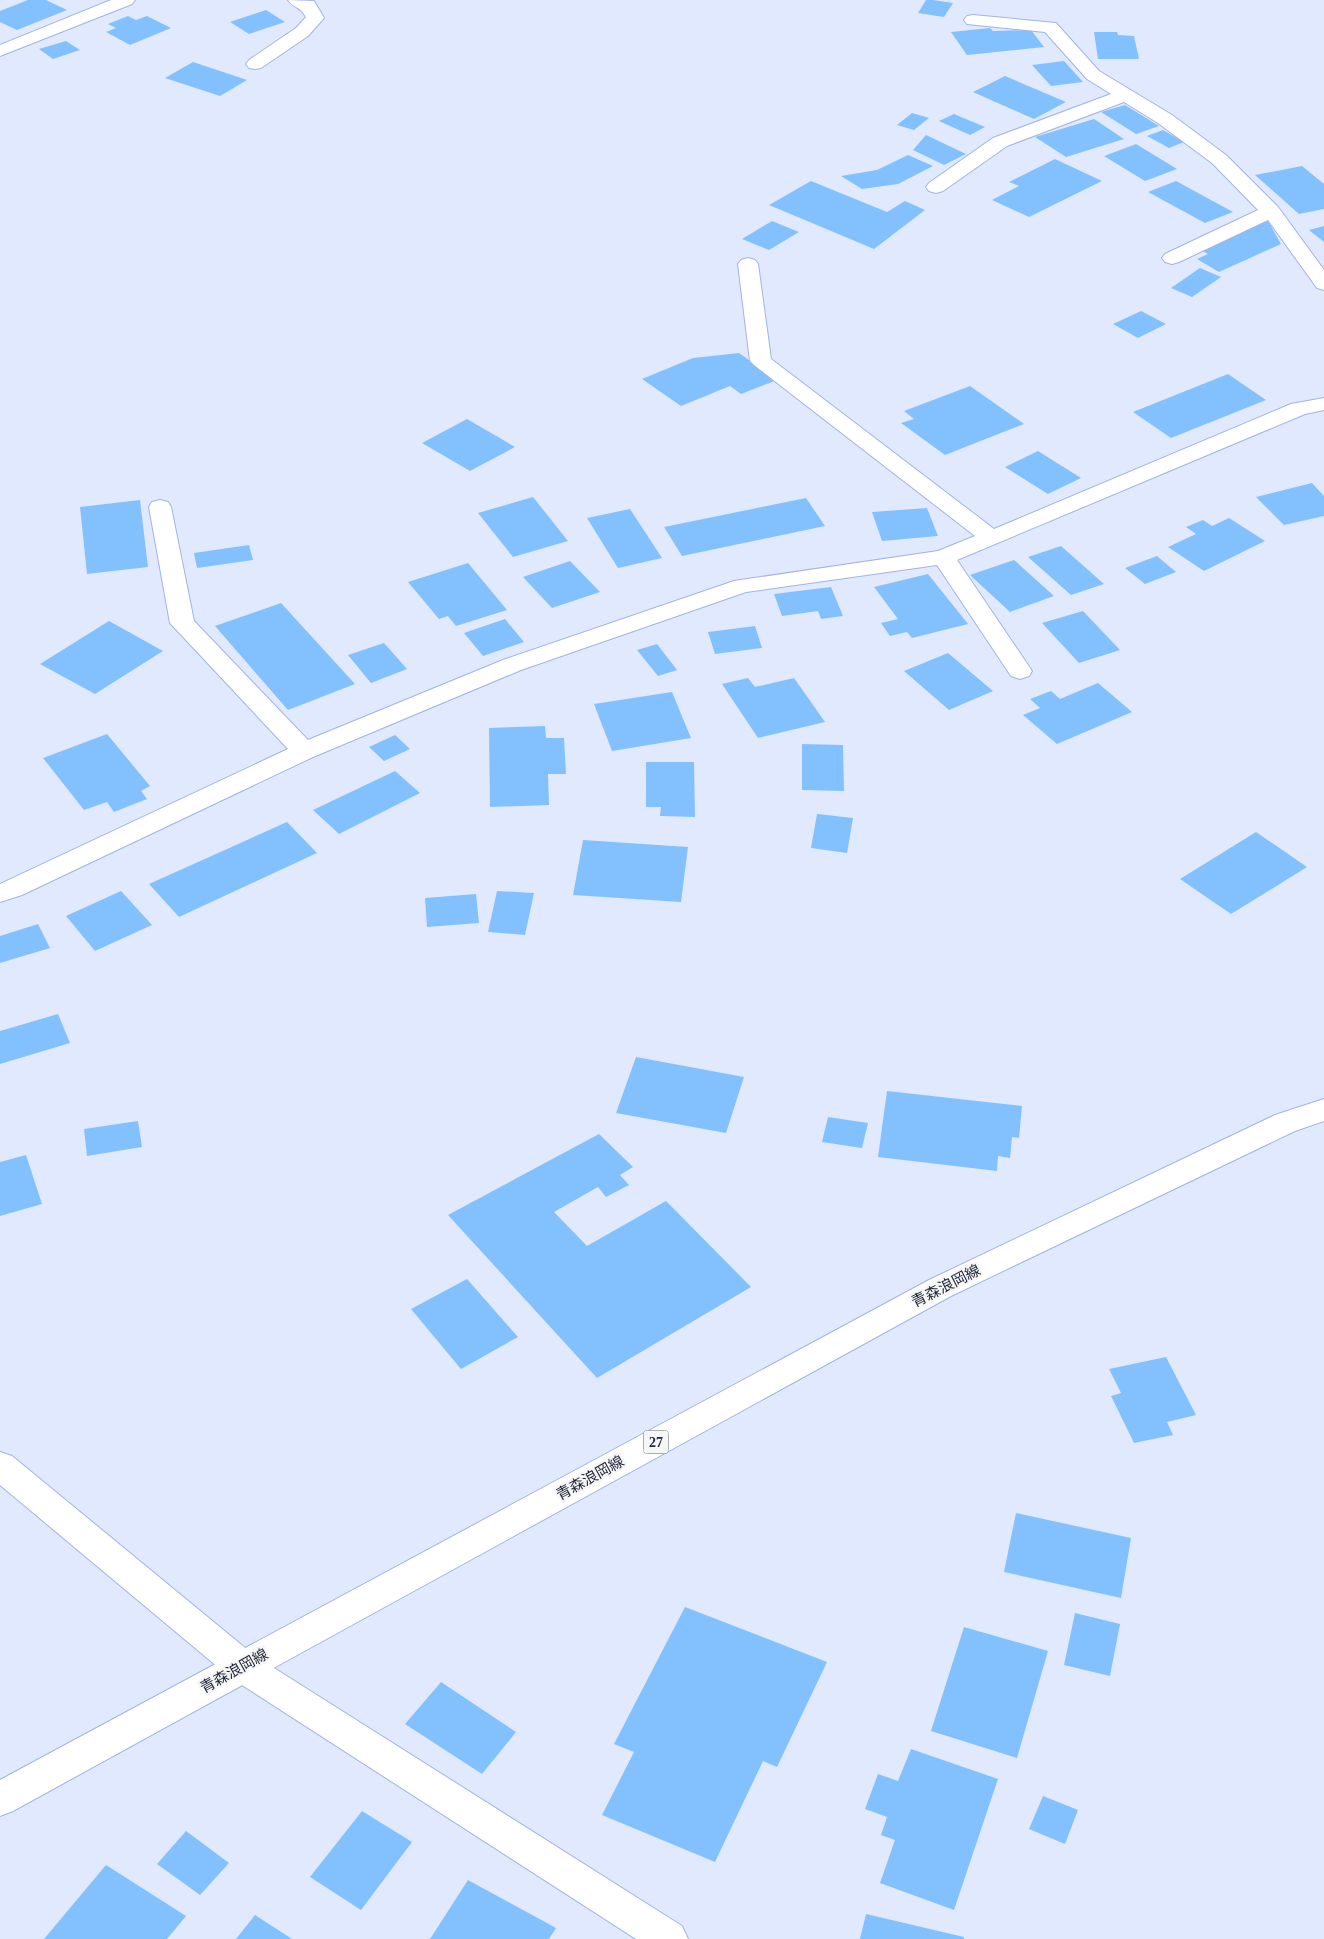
<svg xmlns="http://www.w3.org/2000/svg" width="1324" height="1939" font-family="'Times New Roman','Noto Sans JP',serif">
  <style>
    .building { fill: #83c1fe }
    .lines { fill: none; stroke-linecap: round; stroke-linejoin: round }
    .minor-casing { stroke: #a1b3e7; stroke-width: 2 }
    .major-casing { stroke: #a1b3e7; stroke-width: 2 }
    .minor { fill: #fff; fill-rule: evenodd }
    .major { fill: #fff; fill-rule: evenodd }
    .labels { text-anchor: middle; dominant-baseline: central; stroke-width: 5; stroke-linejoin: round; paint-order: stroke }
    .shield { fill: #f6f6f6; stroke: #5f6471; stroke-width: 1 }
    .shield-label { font-size: 14px; font-weight: bold; fill: #1e2538 }
    .street-label { font-size: 15px; fill: #1e2538; stroke: #f6f6f6 }
  </style>
  <rect width="100%" height="100%" fill="#e1e9fe"/>
  <path class="building" d="M28,0H46L67,10L17,30L0,22V11Z
    M926,0H933L953,3L944,17L918,13Z
    M266,10L285,22L249,34L230,22Z
    M128,16L136,20L147,16L171,28L130,45L106,32L116,28L108,24Z
    M990,28L993,31L1031,30L1044,47L967,55L951,32Z
    M1094,32H1117L1118,35L1134,36L1139,59H1098Z
    M66,41L80,50L53,59L39,49Z
    M1064,61L1083,82L1051,86L1032,65Z
    M193,62L247,80L220,96L165,78Z
    M1005,76L1066,102L1034,119L973,92Z
    M1125,105L1159,126L1136,134L1101,112Z
    M912,113L929,118L914,130L897,125Z
    M954,114L985,127L970,135L939,121Z
    M1094,119L1124,139L1066,157L1035,137Z
    M1163,130L1184,142L1169,148L1147,136Z
    M926,135L966,154L944,165L913,150Z
    M1136,144L1177,169L1145,181L1104,156Z
    M908,155L933,166L898,184L862,189L841,176L877,170Z
    M1055,159L1102,181L1029,217L992,200L1019,186L1009,182Z
    M1302,166L1324,184V209L1299,214L1255,175Z
    M811,181L887,212L905,201L925,210L874,249L769,205Z
    M1176,181L1233,212L1205,223L1148,192Z
    M772,221L799,232L769,250L742,239Z
    M1268,221L1281,244L1219,272L1197,259L1208,254L1201,250Z
    M1324,226V242L1309,230Z
    M1200,268L1221,277L1192,297L1171,288Z
    M1141,311L1166,324L1138,338L1113,324Z
    M739,353L777,380L741,394L730,386L681,406L642,379L693,358Z
    M1228,374L1266,400L1171,438L1133,412Z
    M970,386L1024,424L945,455L901,423L914,419L904,411Z
    M467,419L515,447L470,471L422,443Z
    M1038,451L1081,478L1048,494L1005,467Z
    M1312,483L1324,496V516L1284,525L1256,497Z
    M533,497L568,541L513,557L478,513Z
    M806,498L825,526L682,556L664,527Z
    M140,500L148,567L87,574L80,507Z
    M927,508L938,536L882,541L872,512Z
    M630,509L662,558L618,568L587,518Z
    M1229,518L1265,541L1204,571L1168,547L1196,534L1186,527L1203,520L1212,526Z
    M249,545L253,560L197,568L194,553Z
    M1061,546L1104,584L1071,595L1028,557Z
    M1157,556L1176,572L1145,584L1125,568Z
    M1014,560L1054,596L1010,612L970,575Z
    M570,561L600,592L552,608L523,577Z
    M468,563L507,610L456,626L448,616L439,619L408,582Z
    M928,574L968,624L912,638L907,632L890,636L881,623L898,619L874,587Z
    M831,587L843,616L821,619L818,611L782,616L774,594Z
    M281,603L355,684L288,710L215,626Z
    M1083,611L1120,650L1079,663L1042,623Z
    M505,619L524,642L483,656L464,633Z
    M109,621L163,651L95,694L40,664Z
    M755,626L762,648L715,654L708,632Z
    M384,643L407,669L371,683L348,655Z
    M657,644L677,670L658,676L637,650Z
    M948,653L993,691L949,710L904,671Z
    M748,678L755,687L794,678L825,722L758,738L722,684Z
    M1098,683L1132,712L1057,744L1023,715L1040,708L1030,699L1051,691L1060,699Z
    M672,692L691,738L612,751L594,704Z
    M545,726L546,738H564L566,774H548L549,805L490,807L489,728Z
    M107,734L150,786L141,791L147,799L114,812L107,802L84,810L43,758Z
    M395,735L410,749L384,761L369,747Z
    M802,744L843,745L844,791L802,790Z
    M646,762H694L695,817L660,816L661,807H646Z
    M395,771L420,793L339,834L313,810Z
    M817,814L853,818L847,853L811,848Z
    M287,822L317,853L179,917L149,884Z
    M1256,832L1307,867L1231,914L1180,879Z
    M583,840L688,847L681,902L573,895Z
    M121,891L152,925L95,951L66,916Z
    M497,891L534,893L525,935L488,932Z
    M476,894L479,923L427,927L425,898Z
    M38,924L50,948L0,963V936Z
    M58,1014L70,1043L0,1064V1031Z
    M636,1057L744,1077L726,1133L616,1113Z
    M887,1091L1022,1106L1019,1138L1012,1137L1010,1158L998,1156L997,1171L878,1157Z
    M828,1117L868,1123L862,1148L822,1142Z
    M138,1121L142,1147L87,1156L84,1129Z
    M599,1134L633,1167L620,1175L629,1185L606,1197L598,1187L554,1212L587,1246L666,1201L751,1287L597,1378L448,1215Z
    M26,1155L42,1204L0,1216V1162Z
    M467,1279L518,1337L461,1369L411,1309Z
    M1166,1357L1196,1415L1167,1422L1173,1435L1134,1443L1111,1396L1121,1393L1109,1369Z
    M1016,1513L1131,1538L1121,1598L1004,1572Z
    M685,1607L827,1662L777,1767L763,1761L715,1862L602,1815L634,1752L614,1744Z
    M1075,1613L1120,1624L1110,1676L1064,1665Z
    M964,1627L1048,1651L1017,1758L931,1731Z
    M441,1682L516,1732L482,1774L405,1724Z
    M911,1749L998,1779L954,1910L880,1883L895,1840L881,1835L887,1817L865,1809L878,1774L898,1781Z
    M1043,1796L1078,1810L1065,1844L1029,1829Z
    M362,1811L412,1842L361,1910L310,1877Z
    M186,1831L229,1863L200,1895L157,1864Z
    M106,1865L186,1916L167,1939H44Z
    M468,1880L556,1928L549,1939H430Z
    M866,1914L964,1937V1939H860Z
    M255,1915L292,1939H236Z"/>
  <g class="lines">
    <defs>
      <path id="minor" d="M111,0H135L132,4L0,56V45Z
        M288,0L314,1L324,18L308,36L261,68L255,69L249,68L246,64L249,60L296,28L306,17C299,5 294,9 288,0Z
        M973,15L1056,23L1099,71L1172,115L1226,155L1278,207L1324,270V290L1317,288L1268,220L1179,262L1172,264L1165,262L1162,258L1165,254L1258,210L1212,163L1158,123L1124,102L1007,146L943,191L936,193L929,191L926,187L929,183L993,138L1111,94L1087,79L1045,32L967,24L964,20L967,16Z
        M748,258L755,260L758,264L771,359L994,529L1291,404L1324,398V410L1305,414L957,560L1032,671L1029,676L1020,679L1011,676L937,565L746,592L521,670L313,757L22,895L0,902V884L288,749L170,623L149,507L152,502L160,500L168,502L171,507L194,621L308,740L503,660L734,581L938,551L975,536L754,365L750,361L738,264L741,260Z
        M0,1452L12,1456L255,1656L682,1926L688,1939H636L231,1678L0,1485Z"/>
      <path id="major" d="M1324,1099V1121L1295,1131L951,1296L13,1811L0,1816V1780L929,1280L1275,1115Z"/>
    </defs>
    <use href="#minor" class="minor-casing"/>
    <use href="#major" class="major-casing"/>
    <use href="#minor" class="minor"/>
    <use href="#major" class="major"/>
  </g>
  <g class="labels">
    <rect class="shield" x="643.5" y="1430.5" width="25" height="23" rx="4"/>
    <g class="shield-label">
      <text x="656" y="1442">27</text>
    </g>
    <g class="street-label">
      <text transform="translate(946 1286) rotate(-27)">青森浪岡線</text>
      <text transform="translate(590 1478) rotate(-29)">青森浪岡線</text>
      <text transform="translate(234 1671) rotate(-29)">青森浪岡線</text>
    </g>
  </g>
</svg>
